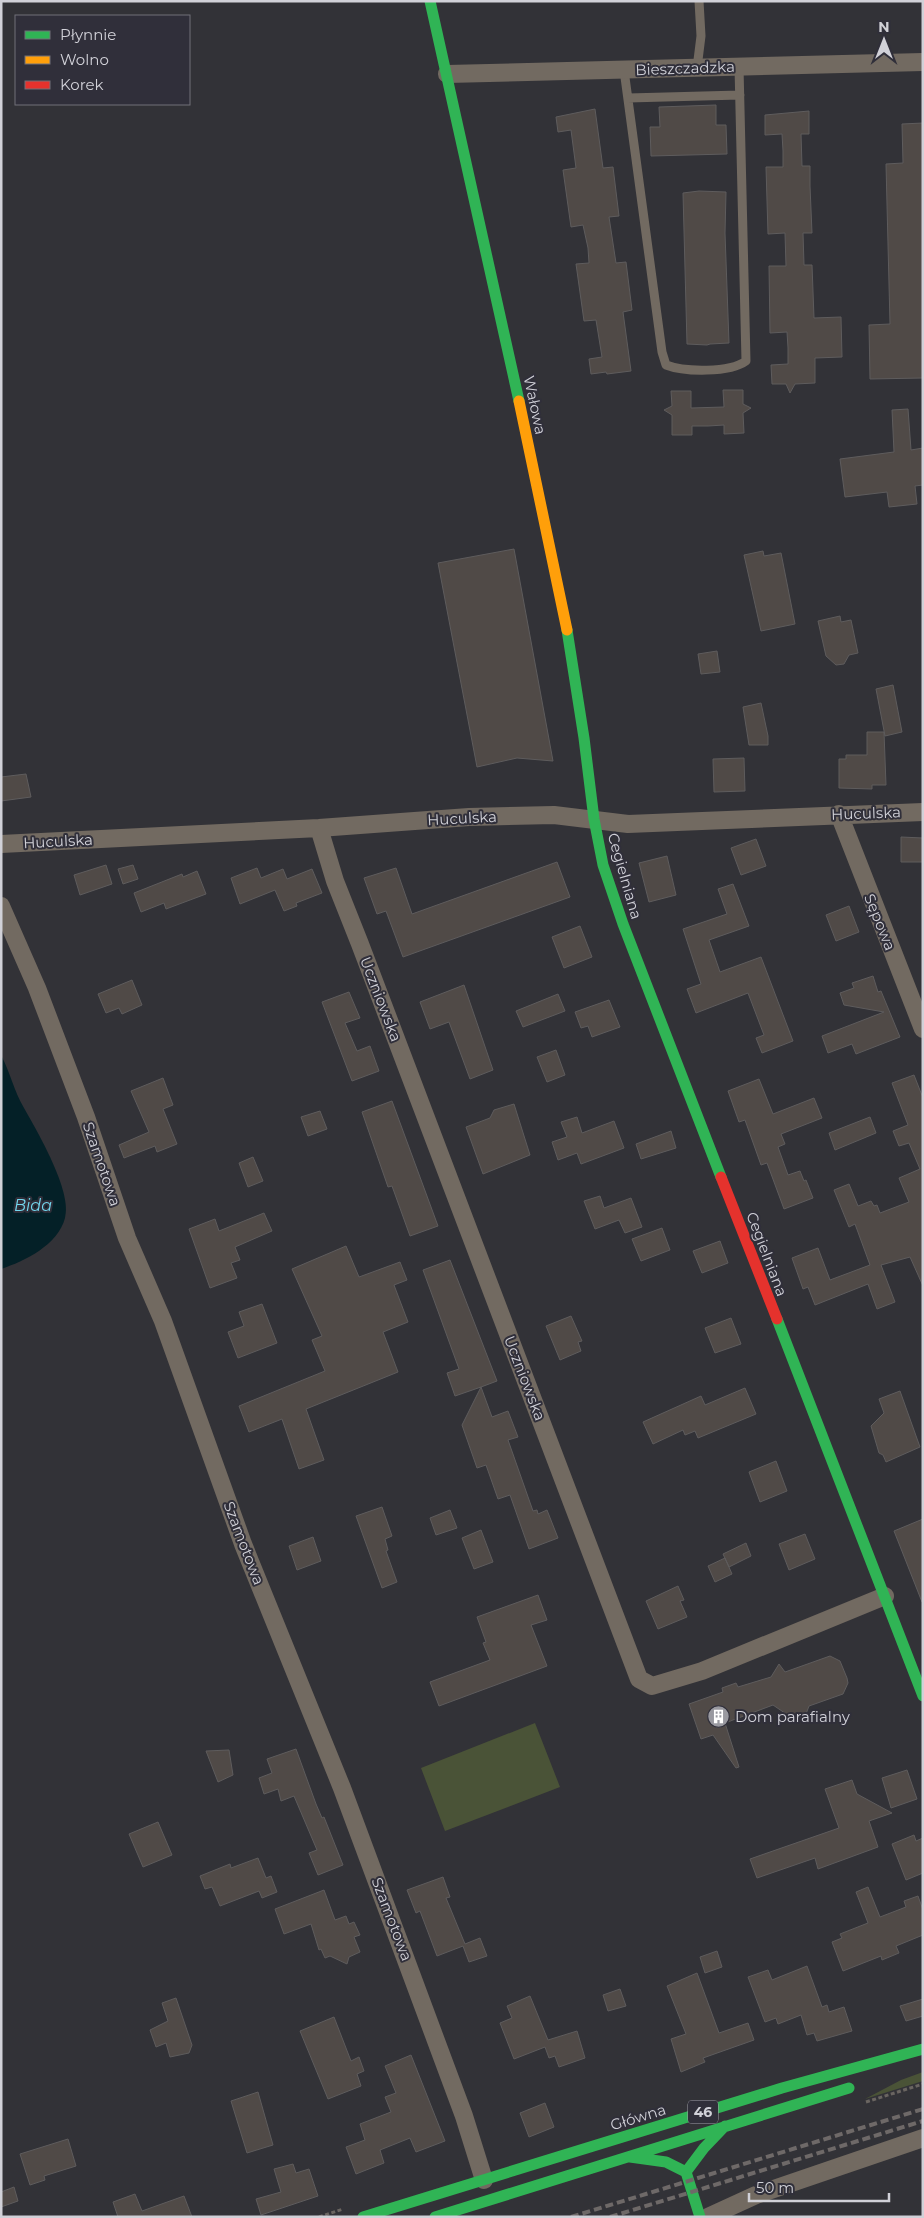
<svg xmlns="http://www.w3.org/2000/svg" width="924" height="2218" font-family="Montserrat,sans-serif">
  <style>
    .green { fill: #4a5337 }
    .water { fill: #042027 }
    .building { fill: #504a47; stroke: #5e5c5d }
    .lines { fill: none; stroke-linecap: round; stroke-linejoin: round }
    .path { stroke: #6a6561; stroke-width: 3; stroke-dasharray: 4 2.5; stroke-linecap: butt }
    .lane { stroke: #726a61; stroke-width: 9 }
    .street { stroke: #726a61; stroke-width: 18 }
    .fast { stroke: #30b455; stroke-width: 11 }
    .slow { stroke: #ff9f0a; stroke-width: 11 }
    .jam { stroke: #e5322d; stroke-width: 11 }
    .rail { stroke: #6e6968; stroke-width: 4; stroke-dasharray: 8 4; stroke-linecap: butt }
    .labels { text-anchor: middle; dominant-baseline: central; stroke-width: 4; stroke-linejoin: round; paint-order: stroke }
    .shield { fill: #302f3a; stroke: #a1a0a9; stroke-width: 1 }
    .shield-label { font-size: 14px; font-weight: bold; fill: #d1d1d8 }
    .street-label { font-size: 15px; fill: #d1d1d8; stroke: #302f3a }
    .poi-label { font-size: 15px; fill: #d1d1d8; stroke: #302f3a; text-anchor: start }
    .water-label { font-size: 16px; font-style: italic; fill: #74d9f0; stroke: #302f3a }
  </style>
  <rect width="100%" height="100%" fill="#323237"/>
  <path class="green" d="M535,1723L560,1787L445,1831L421,1768Z
    M923,2072V2081L865,2099L901,2080Z"/>
  <path class="water" d="M1,1055C10,1072 14,1091 24,1108C37,1131 73,1192 65,1218C58,1245 25,1261 1,1269Z"/>
  <path class="building" d="M716,105V125H726L727,154L651,156L650,127H660L659,107Z
    M595,109L603,168L613,167L619,216L609,217L616,263L626,262L632,310L623,312L631,371L607,374L606,372L591,374L589,359L602,357L596,320L584,321L576,264L589,263L588,248L583,225L571,227L563,170L576,168L571,130L558,132L556,117Z
    M809,111V134H801L802,166H810V186L812,233H803L804,265H812L814,318L841,317L842,357L815,358V383L795,384L790,393L786,384H772L771,365L788,364V348L787,332L770,333L769,266H786L785,233L768,234L766,167H783V151L782,134L765,135V115Z
    M923,123V378L870,379L869,325L890,324L886,164L903,163L902,124Z
    M699,191L726,192L725,233L729,343L710,344L707,345L687,344L683,193Z
    M723,390H743V404L751,408L743,413L744,433L724,434V425L708,426H692V435H672V415L664,410L672,406L671,391H691V408L724,407Z
    M908,409L911,450L923,448V485L915,486L917,504L889,507L887,492L845,497L840,459L894,452L892,410Z
    M514,549L553,761L517,758L477,767L438,563Z
    M763,551L764,556L781,553L795,624L761,631L744,555Z
    M840,616L841,622L851,620L858,653L849,655L844,664L836,665L826,656L818,621Z
    M717,651L720,672L701,674L698,654Z
    M893,685L902,732L885,736L876,689Z
    M761,703L768,736V745H749L743,707Z
    M867,732H884L886,785H872V789L839,788V759H846V755H867Z
    M744,758L745,791L714,792L713,759Z
    M26,774L31,797L1,801V777Z
    M901,837L923,838V862H901Z
    M756,839L766,866L741,875L731,848Z
    M667,856L676,895L649,902L639,863Z
    M557,862L570,897L403,957L386,911L377,914L364,878L396,868L412,914Z
    M106,865L112,884L80,895L74,875Z
    M133,865L138,879L123,884L118,869Z
    M257,868L261,878L283,869L287,879L312,869L322,893L296,903L297,906L284,911L275,890L240,904L231,878Z
    M197,871L206,894L166,909L164,903L141,912L134,893L182,874L183,877Z
    M733,884L749,926L709,940L720,972L761,957L793,1041L762,1053L756,1038L764,1035L748,993L696,1013L687,989L701,984L683,929L727,914L718,889Z
    M849,906L859,932L836,941L826,915Z
    M580,926L592,957L564,968L552,937Z
    M873,976L878,992L881,991L900,1037L856,1054L852,1044L828,1053L822,1036L884,1012L844,1005L840,993L854,988L852,983Z
    M132,980L142,1005L122,1014L119,1008L106,1013L98,994Z
    M464,985L493,1070L470,1079L449,1022L430,1029L420,1002Z
    M349,992L360,1018L345,1023L357,1051L370,1046L379,1071L352,1081L322,1002Z
    M558,994L565,1011L523,1027L516,1011Z
    M609,1000L620,1027L592,1037L588,1026L581,1028L575,1012Z
    M556,1050L565,1075L547,1082L537,1057Z
    M914,1075L923,1098V1286L910,1257L881,1265L895,1302L877,1309L868,1284L815,1305L808,1287L803,1289L792,1258L818,1248L830,1280L870,1265L855,1224L849,1227L834,1190L849,1184L858,1206L871,1201L874,1206L877,1205L880,1213L909,1202L899,1178L920,1169L909,1143L899,1146L893,1131L908,1125L892,1083Z
    M163,1078L173,1105L163,1109L177,1144L157,1152L155,1146L124,1158L119,1145L149,1132L131,1091Z
    M759,1079L773,1114L814,1098L822,1118L781,1134L785,1144L778,1147L788,1175L800,1171L804,1181L806,1180L813,1198L784,1209L767,1163L761,1165L745,1120L739,1122L728,1091Z
    M392,1101L438,1226L410,1236L392,1186L388,1187L362,1112Z
    M514,1104L530,1155L483,1174L466,1127L490,1118L494,1110Z
    M320,1111L327,1129L308,1136L301,1117Z
    M577,1117L582,1133L614,1121L624,1148L581,1164L577,1153L558,1160L552,1142L567,1137L561,1122Z
    M870,1117L876,1133L835,1150L829,1133Z
    M671,1131L676,1148L641,1159L636,1144Z
    M253,1157L263,1181L248,1187L239,1163Z
    M600,1196L604,1208L631,1198L642,1227L625,1233L619,1220L595,1229L584,1201Z
    M264,1213L272,1231L235,1247L240,1260L231,1263L237,1278L210,1288L189,1229L215,1219L219,1231Z
    M662,1228L670,1250L641,1261L632,1239Z
    M720,1241L728,1263L702,1273L693,1251Z
    M346,1246L359,1277L400,1262L407,1280L394,1285L408,1322L383,1332L398,1372L306,1409L324,1460L299,1469L282,1419L249,1432L239,1406L325,1371L312,1340L322,1336L292,1269Z
    M450,1260L497,1381L481,1387L492,1417L508,1411L518,1437L508,1440L533,1511L537,1510L538,1514L547,1510L558,1538L529,1549L510,1495L498,1499L486,1465L477,1468L462,1425L481,1387L455,1396L447,1373L459,1369L423,1270Z
    M262,1304L277,1343L238,1358L228,1332L244,1326L239,1312Z
    M571,1316L582,1341L578,1342L581,1351L560,1360L546,1326Z
    M731,1318L741,1344L715,1353L705,1328Z
    M745,1388L756,1414L698,1438L695,1431L685,1435L683,1430L653,1444L643,1422L701,1396L705,1405Z
    M900,1391L920,1447L886,1462L883,1455L879,1453L871,1426L884,1413L879,1399Z
    M776,1461L787,1491L760,1502L749,1472Z
    M382,1507L392,1536L385,1539L388,1550L386,1551L397,1582L382,1588L356,1516Z
    M450,1510L457,1528L436,1535L430,1518Z
    M923,1519V1602H922L894,1531Z
    M481,1530L493,1562L474,1569L462,1538Z
    M805,1534L815,1559L789,1570L779,1544Z
    M313,1537L321,1561L297,1570L289,1546Z
    M746,1543L751,1556L729,1567L723,1554Z
    M725,1558L732,1574L715,1582L708,1566Z
    M678,1586L684,1600L680,1601L687,1617L658,1629L646,1601Z
    M538,1595L547,1620L531,1625L547,1666L439,1706L430,1682L490,1660L483,1643L486,1642L477,1617Z
    M830,1656L840,1661L847,1678L848,1683L843,1694L809,1706L806,1714L801,1719L795,1720L773,1705L725,1723L739,1767L736,1768L713,1735L701,1739L689,1704L723,1692L722,1688L736,1683L738,1687L771,1677L779,1664L785,1672Z
    M296,1749L316,1804L322,1818L324,1817L343,1865L318,1875L309,1853L317,1850L294,1796L281,1801L278,1789L264,1794L259,1778L272,1773L267,1759Z
    M229,1750L233,1775L218,1782L206,1751Z
    M907,1770L917,1799L891,1808L882,1778Z
    M852,1780L857,1794L892,1813L869,1821L878,1847L818,1869L815,1858L757,1878L750,1859L839,1828L825,1789Z
    M158,1822L172,1855L143,1867L129,1834Z
    M914,1835L916,1841L923,1838V1873L906,1880L892,1844Z
    M258,1858L266,1878L271,1876L277,1892L262,1898L259,1891L220,1906L212,1887L205,1889L200,1876L230,1864L231,1868Z
    M443,1877L450,1897L446,1898L465,1944L480,1938L487,1956L469,1962L463,1946L437,1956L420,1911L416,1913L407,1890Z
    M868,1887L880,1917L906,1907L904,1901L918,1896L923,1910V1935L896,1946L899,1953L882,1960L881,1956L843,1971L832,1942L842,1938L840,1934L868,1923L856,1892Z
    M324,1890L335,1920L346,1916L349,1924L354,1922L360,1935L354,1937L360,1952L349,1957L347,1964L330,1956L325,1958L321,1949L319,1950L311,1924L284,1934L275,1909Z
    M717,1951L722,1967L705,1973L700,1957Z
    M807,1966L822,2007L827,2005L829,2012L844,2007L852,2031L817,2041L814,2033L807,2035L801,2015L778,2024L776,2018L765,2022L748,1977L768,1970L772,1980Z
    M697,1973L719,2033L748,2023L754,2040L703,2058L705,2062L681,2072L671,2039L686,2034L667,1986Z
    M620,1989L626,2006L608,2011L603,1995Z
    M530,1996L548,2040L577,2031L585,2058L559,2067L555,2056L549,2058L545,2047L514,2059L500,2023L512,2018L507,2006Z
    M176,1998L192,2045L189,2053L170,2057L166,2043L156,2047L150,2030L168,2021L162,2003Z
    M923,1999V2016L906,2021L900,2006Z
    M334,2017L351,2061L359,2057L364,2071L357,2074L361,2086L328,2099L300,2031Z
    M411,2055L445,2141L416,2152L410,2138L380,2150L384,2163L356,2174L346,2147L365,2140L360,2124L391,2112L385,2097L396,2093L385,2066Z
    M258,2092L273,2145L247,2153L231,2101Z
    M545,2103L554,2127L529,2137L520,2113Z
    M68,2139L76,2166L44,2176L45,2180L30,2185L20,2154Z
    M293,2164L296,2173L309,2169L318,2196L261,2215L256,2199L281,2192L274,2169Z
    M14,2187L18,2201L1,2207V2192Z
    M135,2194L142,2211L184,2196L192,2217H118L113,2202Z"/>
  <g class="lines">
    <path class="path" d="M866,2102L923,2084
      M319,2217L343,2209"/>
    <path class="lane" d="M697,68L701,36L699,1
      M624,70L662,352L666,365C684,372 730,373 746,361L739,67
      M628,98L740,95"/>
    <path class="street" d="M447,74L923,62
      M839,814L923,1029
      M319,828L335,881L360,944L639,1679L652,1686L702,1671L885,1596
      M1,844L319,828L469,817L554,815L628,824L923,812
      M1,906L37,988L86,1117L127,1238L163,1321L243,1544L342,1788L464,2116L484,2180
      M708,2217L756,2195L923,2138"/>
    <path class="fast" d="M430,1L519,401
      M567,630L584,738L594,819L603,865L623,924L721,1177
      M777,1319L923,1696
      M630,2157L666,2162L686,2172
      M363,2217L782,2088L923,2049
      M435,2217L849,2088
      M700,2217L686,2172L704,2148L725,2126"/>
    <path class="slow" d="M519,401L567,630"/>
    <path class="jam" d="M721,1177L777,1319"/>
    <path class="rail" d="M571,2217L923,2109
      M610,2217L923,2121"/>
  </g>
  <defs>
    <symbol id="building-disc" viewBox="-11 -11 22 22"><circle r="9.5" fill="#9999a0" stroke="#302f3a"/><path d="M-4-6H4V6H1V3H-1V6H-4ZM-2.5-4.3h1.7v1.8h-1.7ZM.8-4.3h1.7v1.8H.8ZM-2.5-1h1.7V.8h-1.7ZM.8-1h1.7V.8H.8Z" fill="#fff"/></symbol>
  </defs>
  <g fill-rule="evenodd">
    <use href="#building-disc" x="706" y="1704" width="25" height="25"/>
  </g>
  <g class="labels">
    <rect class="shield" x="688" y="2100.5" width="30" height="23" rx="4"/>
    <g class="shield-label">
      <text x="703" y="2112">46</text>
    </g>
    <g class="street-label">
      <text transform="translate(685 68) rotate(-2)">Bieszczadzka</text>
      <text transform="translate(535 405) rotate(78)">Wałowa</text>
      <text transform="translate(866 813) rotate(-2)">Huculska</text>
      <text transform="translate(462 818) rotate(-3)">Huculska</text>
      <text transform="translate(58 841) rotate(-3)">Huculska</text>
      <text transform="translate(625 876) rotate(74)">Cegielniana</text>
      <text transform="translate(880 922) rotate(68)">Sępowa</text>
      <text transform="translate(381 999) rotate(69)">Uczniowska</text>
      <text transform="translate(102 1164) rotate(71)">Szamotowa</text>
      <text transform="translate(767 1254) rotate(69)">Cegielniana</text>
      <text transform="translate(525 1378) rotate(69)">Uczniowska</text>
      <text transform="translate(244 1543) rotate(69)">Szamotowa</text>
      <text transform="translate(392 1919) rotate(69)">Szamotowa</text>
      <text transform="translate(638 2117) rotate(-17)">Główna</text>
    </g>
    <g class="poi-label">
      <text x="735" y="1716">Dom parafialny</text>
    </g>
    <g class="water-label">
      <text x="33" y="1205">Bida</text>
    </g>
  </g>
  <rect width="924" height="2218" fill="none" stroke="#d1d1d8" stroke-width="5"/>
  <rect x="15" y="15" width="175" height="90" fill="#302f3a" stroke="#707079"/>
  <rect x="25" y="31" width="25" height="8" fill="#30b455" stroke="#707079"/>
  <text x="60" y="40" font-size="15" fill="#d1d1d8">Płynnie</text>
  <rect x="25" y="56" width="25" height="8" fill="#ff9f0a" stroke="#707079"/>
  <text x="60" y="65" font-size="15" fill="#d1d1d8">Wolno</text>
  <rect x="25" y="81" width="25" height="8" fill="#e5322d" stroke="#707079"/>
  <text x="60" y="90" font-size="15" fill="#d1d1d8">Korek</text>
  <g transform="translate(884 40)" stroke="#302f3a" stroke-width="4" paint-order="stroke">
  <path d="M0-4L9 19L0 12L-9 19Z" fill="#d1d1d8"/>
  <text y="-8" font-size="14" font-weight="bold" text-anchor="middle" fill="#d1d1d8">N</text>
  </g>
  <path d="M749 2193v8h140v-8" fill="none" stroke="#d1d1d8" stroke-width="2.5"/>
  <text x="756" y="2193" font-size="15" fill="#d1d1d8" stroke="#302f3a" stroke-width="4" paint-order="stroke">50 m</text>
</svg>
